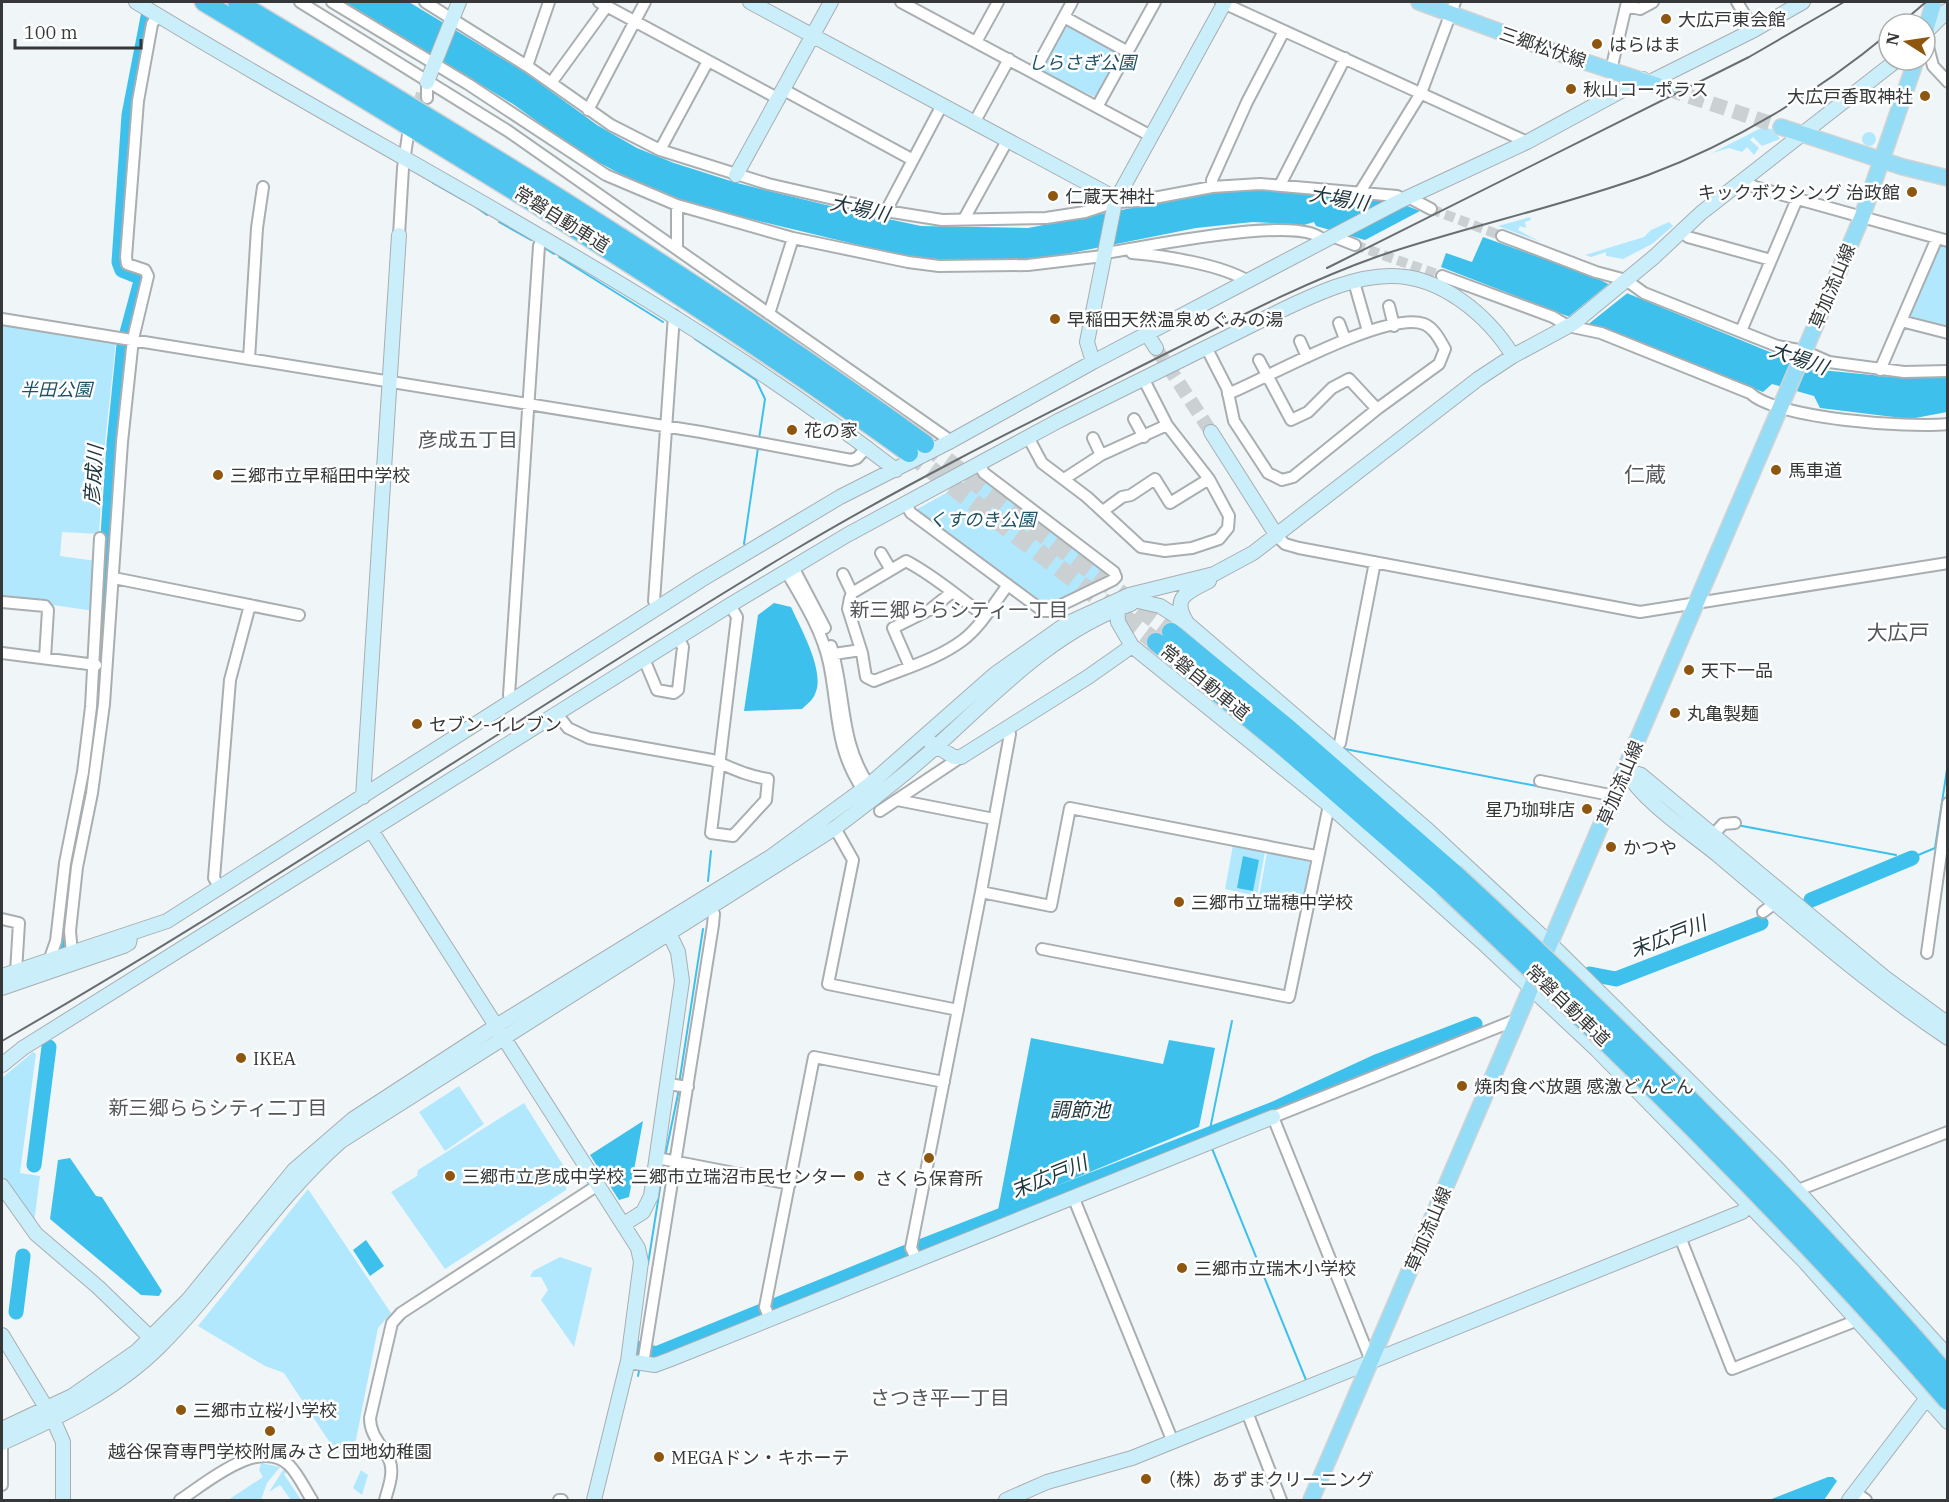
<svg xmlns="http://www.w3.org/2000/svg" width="1949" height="1502" font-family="'IBM Plex Serif','Noto Sans JP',serif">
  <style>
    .green { fill: #b2e8fe }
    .water { fill: #3ec0ed }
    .pier { fill: #f0f6f8 }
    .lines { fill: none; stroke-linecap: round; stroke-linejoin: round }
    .stream { stroke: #3ec0ed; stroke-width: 2 }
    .river { stroke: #3ec0ed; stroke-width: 15 }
    .street-tunnel { stroke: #cbd0d2; stroke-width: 10; stroke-dasharray: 10 5; stroke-linecap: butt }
    .secondary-tunnel { stroke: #cbd0d2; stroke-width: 14; stroke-dasharray: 14 7; stroke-linecap: butt }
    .primary-tunnel { stroke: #cbd0d2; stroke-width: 15; stroke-dasharray: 15 8; stroke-linecap: butt }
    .highway-tunnel { stroke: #cbd0d2; stroke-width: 18; stroke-dasharray: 18 9; stroke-linecap: butt }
    .street-casing { stroke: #a9aeb1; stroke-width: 14 }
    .secondary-casing { stroke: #a9aeb1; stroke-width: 16 }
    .primary-casing { stroke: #d3d3d3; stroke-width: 18 }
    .highway-casing { stroke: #d3d3d3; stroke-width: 21 }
    .street { stroke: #fff; stroke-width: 10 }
    .secondary { stroke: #caeefa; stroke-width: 14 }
    .primary { stroke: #95dcf6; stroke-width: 15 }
    .highway { stroke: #4fc5f0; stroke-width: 18 }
    .rail { stroke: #6a6d6f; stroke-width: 2 }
    .highway-bridge-casing { stroke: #d3d3d3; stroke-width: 21; stroke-linecap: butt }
    .highway-bridge { stroke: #4fc5f0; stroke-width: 18 }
    .poi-dot { fill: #8f560f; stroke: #fff; stroke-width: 2 }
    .labels { text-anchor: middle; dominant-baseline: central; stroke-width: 5; stroke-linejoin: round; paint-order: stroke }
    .poi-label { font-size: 18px; fill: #353738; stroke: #fff; text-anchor: start }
    .street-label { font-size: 18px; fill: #353738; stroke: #fff }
    .park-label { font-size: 18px; font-style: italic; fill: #1d5164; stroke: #fff }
    .water-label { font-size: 20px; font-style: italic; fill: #1f353d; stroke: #fff }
    .neighbourhood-label { font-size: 20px; fill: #535759; stroke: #fff }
    .quarter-label { font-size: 21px; fill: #535759; stroke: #fff }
  </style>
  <rect width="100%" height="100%" fill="#f0f6f8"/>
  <path class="green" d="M1065,23L1122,55L1097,98L1042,72L1041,68Z
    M1763,127L1774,130L1780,139L1762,146L1753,137L1750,140L1759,148L1754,155L1747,147L1742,152L1729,148L1712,153Z
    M1862 139a7 7 0 1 1 14 0a7 7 0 1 1-14 0Z
    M1530,217L1531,220L1525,222L1526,228L1520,226L1518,230L1541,242L1498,226Z
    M1669,222L1673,226L1652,244L1623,259L1606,256V252L1591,257L1585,255L1644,237L1651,230Z
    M1937,244H1947V330L1906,318Z
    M2,324L116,341L105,443L99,534L62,532L60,556L97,561L95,611L2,598Z
    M979,475L1110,574L1109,578L1049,608L1044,607L917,512V509Z
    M1233,845L1265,852L1257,896L1225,889Z
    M1267,852L1310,860L1302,905L1259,897Z
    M33,1052L36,1054L20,1173L40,1176L34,1223L2,1178V1078Z
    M459,1086L484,1124L445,1151L419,1112Z
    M524,1103L568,1173L566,1190L445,1269L391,1192L417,1176L418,1170Z
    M308,1189L391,1313L378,1328L356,1440L336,1452L284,1373L265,1366L198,1326Z
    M560,1257L592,1268L574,1347L541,1300L548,1290L541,1277H530L533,1271Z
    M261,1463L280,1467L267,1483L261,1500H228L263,1477L259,1470Z
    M285,1467L288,1471L284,1474L301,1500L306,1497L308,1500H291L280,1485L269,1492Z
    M361,1470L368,1475L362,1495L353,1488Z"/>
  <path class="water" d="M345,2H409L526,73L597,125L637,148L674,163L737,183L855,212L921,226L1028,228L1225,190L1255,188L1390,199L1420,211L1365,240L1316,226L1314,222L1304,225L1253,222L1196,228L1061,255L1008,261L946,260L900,255L692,205L647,188L581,153L513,104Z
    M1483,237L1594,277L1629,294L1811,369L1902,378L1947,377V412L1910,419L1820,408L1814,396L1772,384L1763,392L1441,267L1446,253L1472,262Z
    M774,603L791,607C800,627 826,672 815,694C813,700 806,705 802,709L744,711L758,615Z
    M1243,856L1259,860L1253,891L1237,888Z
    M1031,1038L1163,1064L1169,1040L1215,1048L1199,1127L998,1210Z
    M643,1121L629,1197L619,1200L590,1155Z
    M70,1158L96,1196L102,1197L162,1291L159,1296L141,1295L50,1219L58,1160Z
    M366,1240L384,1266L370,1276L353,1250Z
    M1828,1477H1833L1837,1481L1824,1500H1769Z"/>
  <path class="pier" d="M1611,282L1630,291L1586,326L1567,318Z"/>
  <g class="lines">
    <path class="stream" d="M375,149L385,155
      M433,183L465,201
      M476,207L487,215
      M499,222L531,240
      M543,247L554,254
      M559,257L663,322
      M695,339L756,380L765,399L759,439
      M744,544L758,448
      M1345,749L1552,789
      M1737,825L1896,855
      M1911,858L1935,848L1948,763
      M708,881L711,851
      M679,1084L703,929
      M1209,1134L1232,1021
      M1211,1146L1306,1380
      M665,1157L679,1089
      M648,1264L664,1163
      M638,1376L639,1371"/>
    <path class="river" d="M1811,900L1912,858
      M62,948L69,872L85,797L97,705L114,444L124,344L141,281L137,276L122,270L119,262L129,115L148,17
      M1590,974L1616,979L1761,923
      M34,1165L49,1047
      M16,1312L23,1256
      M636,1348L656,1354L902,1254L1274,1109L1376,1062L1475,1024"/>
    <path class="street-tunnel" d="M415,115L421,93
      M1431,209L1502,236
      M1355,245L1442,276"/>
    <path class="secondary-tunnel" d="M1156,348L1211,432"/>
    <path class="primary-tunnel" d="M1668,89L1781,127"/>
    <path class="highway-tunnel" d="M925,444L1171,632
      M909,453L1156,642"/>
    <defs>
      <path id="street" d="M300,2L508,131L951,441
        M332,2L468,84L606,175L677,205L793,238L908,262L939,266L1028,265L1103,256
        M425,2L527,66L611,125L660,150L768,184L886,211L942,220L1046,218L1085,212L1115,202L1138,201L1212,187L1260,184L1397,196L1403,199
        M599,2L779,99
        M901,2L1151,136
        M1221,2L1527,142
        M1737,2L1754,30
        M1626,6L1640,9L1653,2
        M1064,17L1128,52
        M1925,35L1933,66L1948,82
        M976,42L998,2
        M527,66L549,2
        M1611,70L1627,2
        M1034,72L1072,2
        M551,83L607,6
        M784,90L913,160
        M427,98V82
        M1097,107L1155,2
        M588,110L645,2
        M974,123L1009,59
        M660,150L708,61
        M1743,180L1755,187L1948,241
        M1280,185L1345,58
        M1212,187V180L1247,102L1284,31
        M1360,192L1421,93L1455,2
        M1408,197L1431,209
        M886,211L942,105
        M964,219L1007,141
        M1682,231L1688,237L1771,260
        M399,235L403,168L408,135
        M1332,236L1355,245
        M1502,236L1596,272L1626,280L1644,293L1777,346L1804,351L1829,362L1904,372L1948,371
        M677,248V205
        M1104,253C1138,249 1306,212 1323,241
        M1132,253C1165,256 1219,264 1248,281
        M1442,276L1553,317L1568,326L1601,333L1750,393C1777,419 1907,428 1948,424
        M1354,282L1368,331
        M1389,306L1394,326
        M769,314L793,238
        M2,319L701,432L851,460L857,458L867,447
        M1901,321L1948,333
        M1339,323L1345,339
        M1741,331L1797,199
        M1300,341L1307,357
        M1206,347L1227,388L1234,421L1268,473L1282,480L1293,477L1377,409L1439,364L1445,349C1440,340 1434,328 1424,324C1387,310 1267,378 1228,394
        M249,359L257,228L263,187
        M1259,360L1291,420L1308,412L1332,388L1349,379L1377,409
        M1880,370L1937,238
        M1134,419L1144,437
        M1028,437L1042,463L1087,497L1141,547L1165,551L1192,548L1219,539L1228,528L1229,516L1209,479L1167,425L1143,378
        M1093,438L1101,455
        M1064,479L1101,455L1167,425
        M905,503L911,513L1043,611H1049L1113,580L1116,577L1114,572L984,473L979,464
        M1103,511L1122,497L1131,495L1155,479L1170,503L1209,479
        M1277,536L1285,544L1299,548L1640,612L1948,563
        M881,553L891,570
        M793,567L825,628
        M786,571C803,600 822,630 829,663C839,710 834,747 863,790
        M843,574L852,593
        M114,578L299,615
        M2,602L45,606L48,610L45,658
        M658,608L654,601L674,315
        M985,616C959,598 935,576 906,561L852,593L850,598L848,609L862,653L866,677L874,681C903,669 938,659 963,640C982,625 994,603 1008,585
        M831,646C846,694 839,742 869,785
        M2,653L96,665
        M834,654L861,650
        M644,659L657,690L674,693L678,690L683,647L678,638
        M910,667L893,628L931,609L951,593
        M513,701L509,695L539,246L543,238
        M557,714L568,728L589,738L712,760C732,768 747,776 768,779L766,800L733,836L711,833L737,617L730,605
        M1008,728L1010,734L1008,745L981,892L1051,906L1070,808L1316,856
        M1335,749L1340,743L1375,562
        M1540,781L1615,796
        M897,800L994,819
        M880,811L961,757
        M835,828L853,860L828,984L958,1010
        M1713,835L1723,824L1735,823
        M220,888L214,878L230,680L250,605
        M1763,912L1775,903
        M2,919L19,923L16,972
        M1042,949L1289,997L1329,805
        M72,953L70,931L77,867L92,793L104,704L122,442L133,339L148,276L145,270L127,264L126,257L138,101L152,24L158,15
        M1927,953L1948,803
        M49,961L56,941L65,863L83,772L91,707L100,538
        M668,1084L688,1087
        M657,1158L790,1184
        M1793,1192L1948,1132
        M1074,1199L1173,1442
        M1680,1237L1732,1369L1858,1320
        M917,1260L911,1248L981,892
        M770,1319L765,1307L814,1057L944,1082
        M1371,1361L1273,1117L1518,1019
        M643,1364L713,925L714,914L711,907
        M1247,1412L1281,1500
        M2,1443V1485
        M1855,1492L1866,1500
        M180,1500C205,1484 259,1436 289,1465C298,1474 305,1489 312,1500
        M385,1500C388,1489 394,1474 390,1462C384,1446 370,1437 370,1418L392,1323L401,1313L598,1185
        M559,1500H562"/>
      <path id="secondary" d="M136,2C389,157 659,287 896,470
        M750,2L1117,199
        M1925,33L1948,10
        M427,82L459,2
        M1650,82L1754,30L1803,2
        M736,175L831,2
        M1147,334L1156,348
        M1093,362L1087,342L1115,202L1225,2
        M1211,432L1277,536
        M1138,601L1160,606L1187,623L1428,830L1558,951L1776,1167L1948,1356
        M1117,604L1118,622L1132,646L1329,805L1482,942L1597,1050L1804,1261L1948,1422
        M1186,621C1171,596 1189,592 1209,581
        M931,743L954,757H961L1088,677L1132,646
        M1625,770C1644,803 1690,832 1719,856C1793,918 1867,984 1948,1038
        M1625,770L1641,775L1884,977L1948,1024
        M363,797L399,235
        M371,830L638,1248L641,1262L628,1361L594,1500
        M2,976L167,921L701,580L840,497L951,441L1093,362L1398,202L1527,142L1643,79
        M2,988L124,946L129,943L131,933
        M2,1065L23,1048L730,605L847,535L1058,421L1284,309C1316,294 1354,276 1390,276C1440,275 1488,315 1513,356
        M2,1186L36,1234L98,1287L156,1343
        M624,1224L643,1212L651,1196L682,981L678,952L669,933
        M2,1335L53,1419L63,1442V1500
        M628,1361L655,1365L671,1359L1273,1117
        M2,1429L72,1396L137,1351L188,1300L294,1170L353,1119L496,1026L772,856L869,785L995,674L1066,624L1129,595L1214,574L1253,553L1478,379L1513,356L1574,323L1654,257L1701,213L1897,60
        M2,1443C58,1418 116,1390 160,1346C225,1281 272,1202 341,1141L835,828C871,801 906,774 939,744C997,691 1055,630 1131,604
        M1006,1500L1047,1482L1132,1458L1742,1212L1750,1204
        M1849,1500L1927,1398"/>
      <path id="primary" d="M1419,2L1555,52L1668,89
        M1925,32L1933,5
        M1781,127L1903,167L1948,178
        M1311,1500L1862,217L1916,60"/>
      <path id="highway" d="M204,2C443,146 682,289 909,453
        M237,2C471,142 704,283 925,444
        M1171,632L1289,729L1454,873
        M1156,642L1279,743L1443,886"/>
    </defs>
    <use href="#street" class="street-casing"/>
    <use href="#secondary" class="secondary-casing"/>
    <use href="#primary" class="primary-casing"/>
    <use href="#highway" class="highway-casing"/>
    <use href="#street" class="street"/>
    <use href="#secondary" class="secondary"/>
    <use href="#primary" class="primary"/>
    <use href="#highway" class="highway"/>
    <path class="rail" d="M1900,24L1926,2
      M1327,268L1749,57L1844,2
      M2,1041C270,887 526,711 791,552C915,478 1044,415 1173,350C1240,316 1308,281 1379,256C1468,226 1560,207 1648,175C1734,143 1818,92 1889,33"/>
    <defs>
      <path id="highway-bridge" d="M1454,873C1627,1033 1794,1198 1948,1376
        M1443,886C1618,1051 1790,1219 1948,1401"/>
    </defs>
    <use href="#highway-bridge" class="highway-bridge-casing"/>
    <use href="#highway-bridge" class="highway-bridge"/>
  </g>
  <g class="poi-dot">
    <circle cx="1666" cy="19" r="6"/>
    <circle cx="1597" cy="44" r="6"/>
    <circle cx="1571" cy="89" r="6"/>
    <circle cx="1925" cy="96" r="6"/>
    <circle cx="1912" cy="192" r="6"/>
    <circle cx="1053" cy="196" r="6"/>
    <circle cx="1055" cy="319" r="6"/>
    <circle cx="792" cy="430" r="6"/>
    <circle cx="1776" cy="470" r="6"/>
    <circle cx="218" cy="475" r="6"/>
    <circle cx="1689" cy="670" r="6"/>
    <circle cx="1675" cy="713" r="6"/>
    <circle cx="417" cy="724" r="6"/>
    <circle cx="1587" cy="809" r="6"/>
    <circle cx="1611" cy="847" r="6"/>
    <circle cx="1179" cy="902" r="6"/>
    <circle cx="241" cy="1058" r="6"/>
    <circle cx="1462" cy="1086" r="6"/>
    <circle cx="929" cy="1158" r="6"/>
    <circle cx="450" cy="1176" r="6"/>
    <circle cx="859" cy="1176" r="6"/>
    <circle cx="1182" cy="1268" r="6"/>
    <circle cx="181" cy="1410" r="6"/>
    <circle cx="270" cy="1431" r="6"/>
    <circle cx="659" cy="1457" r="6"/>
    <circle cx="1146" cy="1479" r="6"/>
  </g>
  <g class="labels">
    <g class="poi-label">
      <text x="1678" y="19">大広戸東会館</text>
      <text x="1609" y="44">はらはま</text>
      <text x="1583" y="89">秋山コーポラス</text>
      <text x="1913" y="96" text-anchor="end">大広戸香取神社</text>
      <text x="1900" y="192" text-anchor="end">キックボクシング 治政館</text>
      <text x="1065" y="196">仁蔵天神社</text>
      <text x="1067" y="319">早稲田天然温泉めぐみの湯</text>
      <text x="804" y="430">花の家</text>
      <text x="1788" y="470">馬車道</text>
      <text x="230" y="475">三郷市立早稲田中学校</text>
      <text x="1701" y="670">天下一品</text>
      <text x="1687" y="713">丸亀製麺</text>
      <text x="429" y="724">セブン-イレブン</text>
      <text x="1575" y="809" text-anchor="end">星乃珈琲店</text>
      <text x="1623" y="847">かつや</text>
      <text x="1191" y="902">三郷市立瑞穂中学校</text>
      <text x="253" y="1058">IKEA</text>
      <text x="1474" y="1086">焼肉食べ放題 感激どんどん</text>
      <text x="462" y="1176">三郷市立彦成中学校</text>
      <text x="847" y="1176" text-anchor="end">三郷市立瑞沼市民センター</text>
      <text x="929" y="1178" text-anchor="middle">さくら保育所</text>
      <text x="1194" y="1268">三郷市立瑞木小学校</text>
      <text x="193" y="1410">三郷市立桜小学校</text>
      <text x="270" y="1451" text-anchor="middle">越谷保育専門学校附属みさと団地幼稚園</text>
      <text x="671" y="1457">MEGAドン・キホーテ</text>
      <text x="1158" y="1479">（株）あずまクリーニング</text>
    </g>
    <g class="street-label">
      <text transform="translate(1543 47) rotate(19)">三郷松伏線</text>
      <text transform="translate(562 219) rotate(32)">常磐自動車道</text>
      <text transform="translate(1832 286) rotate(-67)">草加流山線</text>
      <text transform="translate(1205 682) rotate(39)">常磐自動車道</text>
      <text transform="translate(1620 783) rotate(-67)">草加流山線</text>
      <text transform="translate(1568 1005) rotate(44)">常磐自動車道</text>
      <text transform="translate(1428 1229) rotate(-67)">草加流山線</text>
    </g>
    <g class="park-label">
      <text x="1082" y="62">しらさぎ公園</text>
      <text x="56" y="389">半田公園</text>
      <text x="982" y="519">くすのき公園</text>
    </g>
    <g class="water-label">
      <text transform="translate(1339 198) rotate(10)">大場川</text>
      <text transform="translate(860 208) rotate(12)">大場川</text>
      <text transform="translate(1799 358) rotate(19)">大場川</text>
      <text transform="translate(93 475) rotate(-86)">彦成川</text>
      <text transform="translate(1668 936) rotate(-21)">末広戸川</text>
      <text x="1080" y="1109">調節池</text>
      <text transform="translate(1049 1176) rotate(-22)">末広戸川</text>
    </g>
    <g class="neighbourhood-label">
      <text x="468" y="439">彦成五丁目</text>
      <text x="959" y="609">新三郷ららシティ一丁目</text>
      <text x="218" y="1107">新三郷ららシティ二丁目</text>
      <text x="940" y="1397">さつき平一丁目</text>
    </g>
    <g class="quarter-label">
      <text x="1645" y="474">仁蔵</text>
      <text x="1898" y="632">大広戸</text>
    </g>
  </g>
  <rect width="1949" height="1502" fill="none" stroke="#353738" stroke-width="6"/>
  <g transform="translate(1907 42) rotate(282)"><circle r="28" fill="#ffffff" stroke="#aeafaf" stroke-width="1.5"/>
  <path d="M0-4.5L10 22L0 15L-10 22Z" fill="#8f560f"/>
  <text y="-9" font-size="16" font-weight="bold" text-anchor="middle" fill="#353738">N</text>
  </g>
  <path d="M15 39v9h126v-9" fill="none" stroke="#353738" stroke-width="3"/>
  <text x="24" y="39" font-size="18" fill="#353738" stroke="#ffffff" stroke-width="4.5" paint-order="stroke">100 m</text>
</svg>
